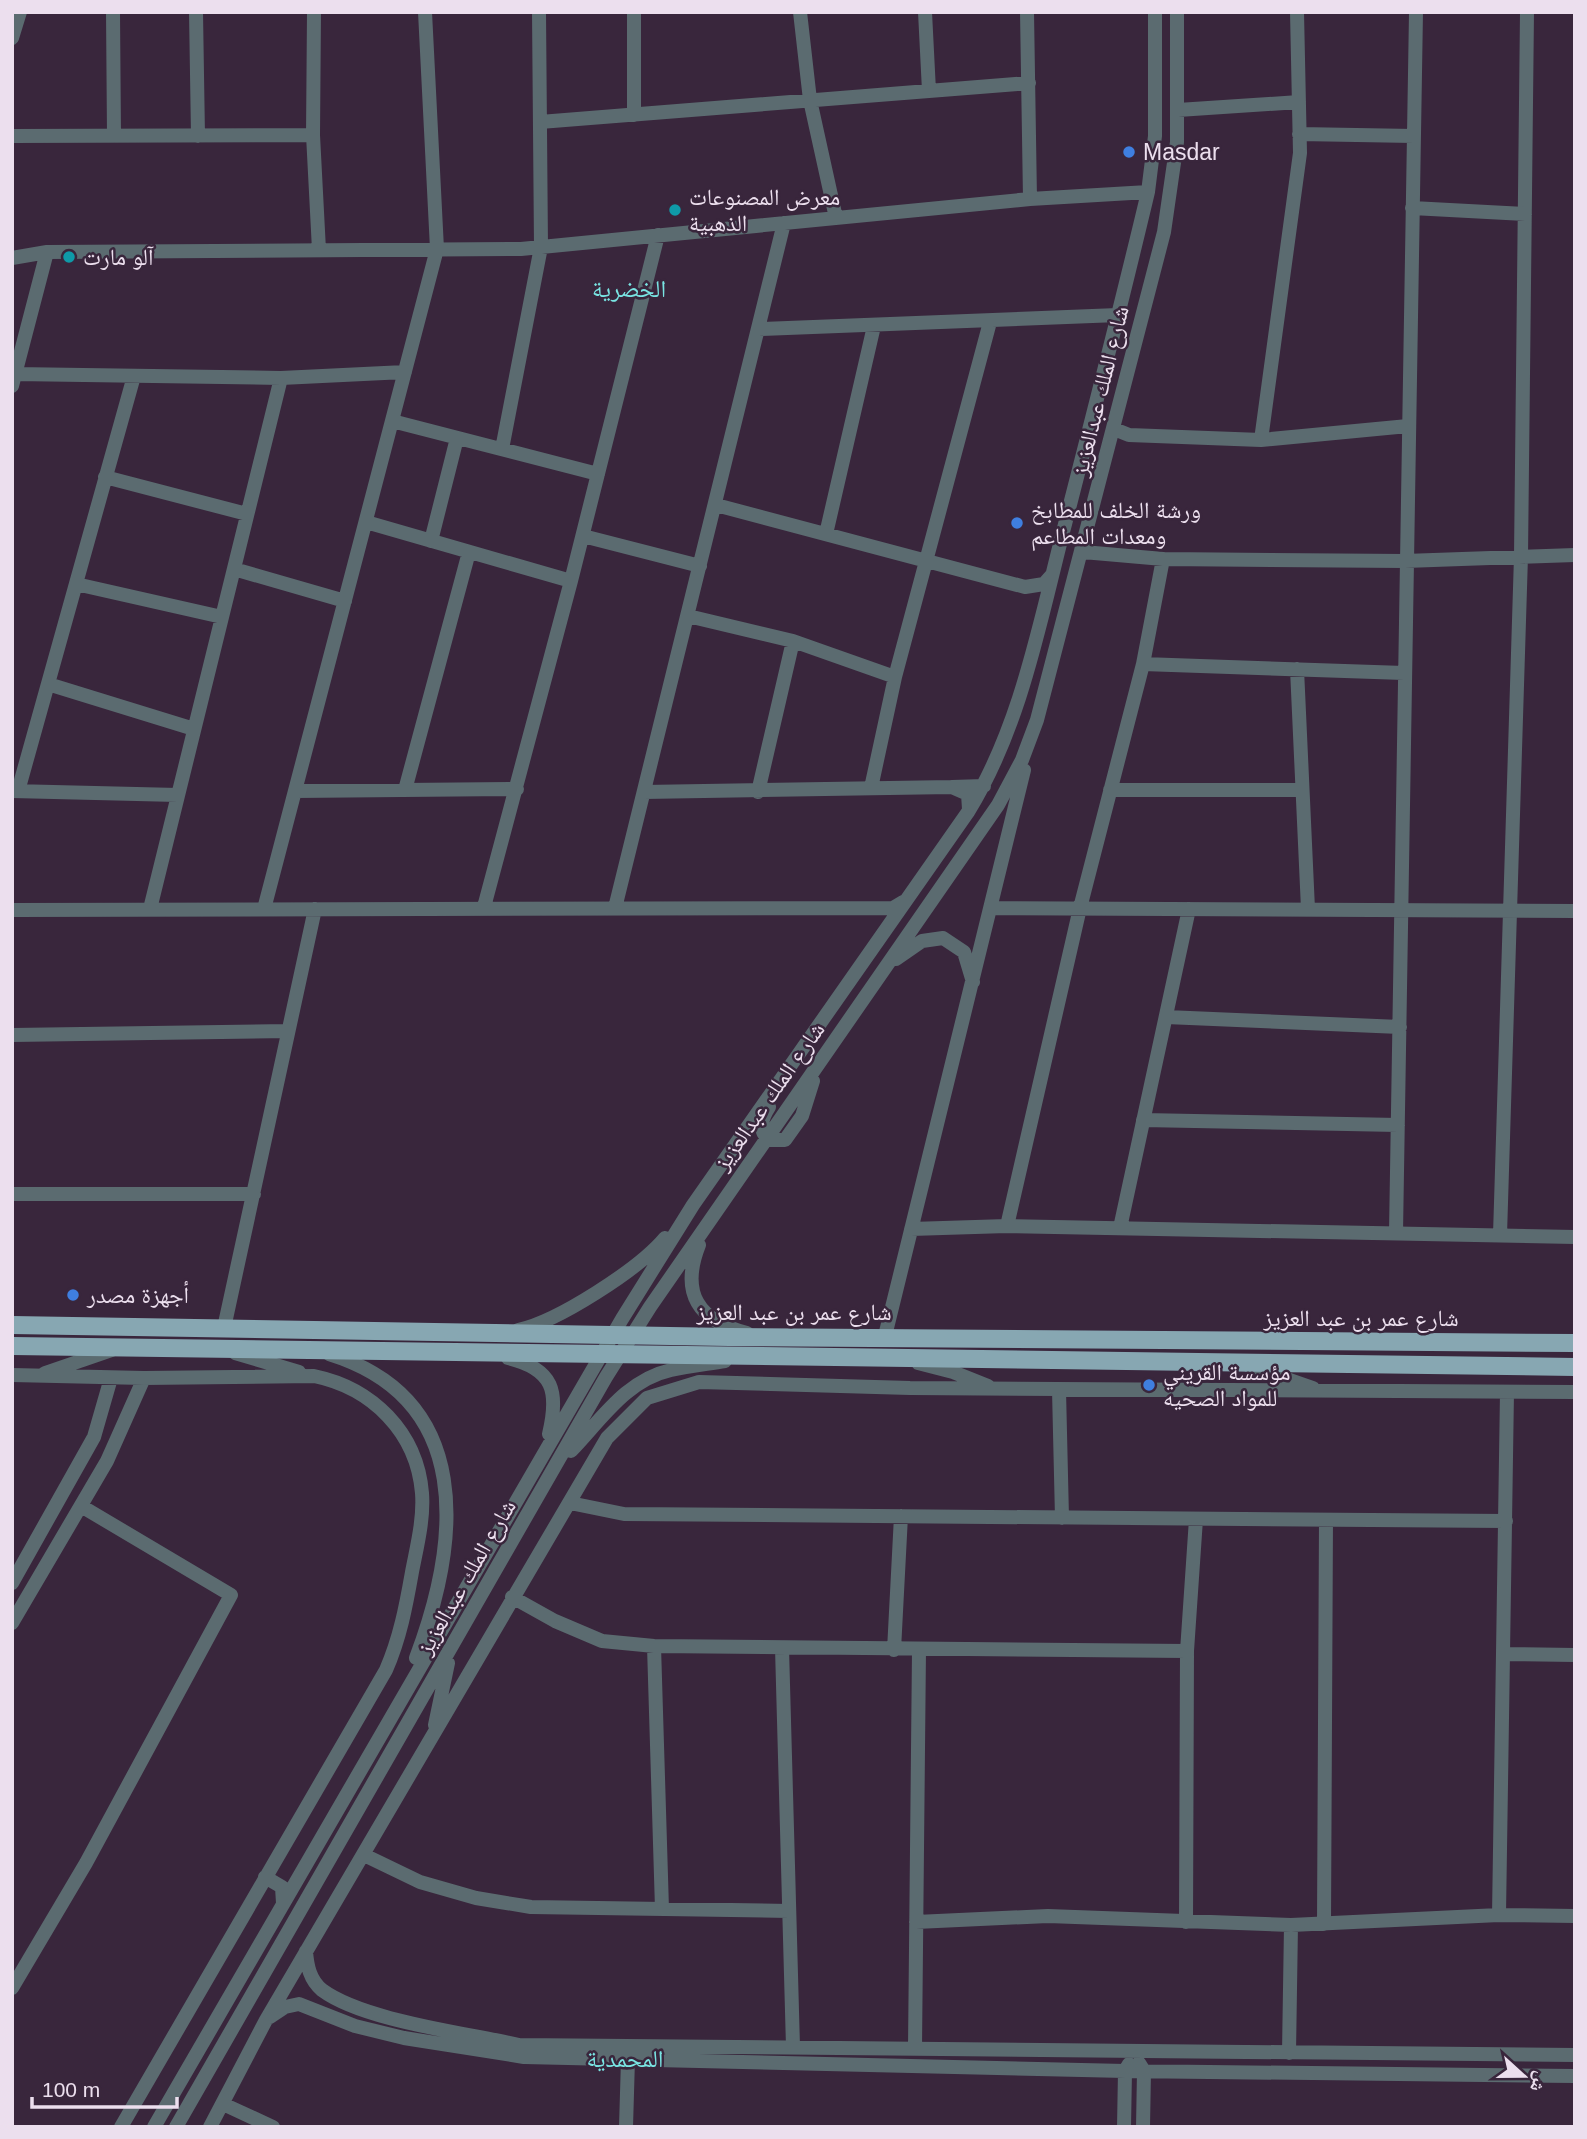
<svg xmlns="http://www.w3.org/2000/svg" width="1587" height="2139" font-family="Arial,'Noto Naskh Arabic',sans-serif">
  <style>
    .lines { fill: none; stroke-linecap: round; stroke-linejoin: round }
    .minor { stroke: #5b6b70; stroke-width: 14 }
    .major { stroke: #87a7b2; stroke-width: 18 }
    .shop-dot { fill: #3f7fe0; stroke: #39263c; stroke-width: 2.5 }
    .culture-dot { fill: #0f9aa8; stroke: #39263c; stroke-width: 2.5 }
    .labels { text-anchor: middle; dominant-baseline: central; stroke-width: 5; stroke-linejoin: round; paint-order: stroke }
    .poi-label { font-size: 23px; fill: #ecdfee; stroke: #39263c; text-anchor: start }
    .street-label { font-size: 23px; fill: #ecdfee; stroke: #39263c }
    .neighbourhood-label { font-size: 24px; fill: #79e5e3; stroke: #39263c }
  </style>
  <rect width="100%" height="100%" fill="#39263c"/>
  <g class="lines">
    <path class="minor" d="M113,12L114,136
      M196,12L198,136
      M314,12L313,135L319,250
      M634,12V115
      M800,12L810,100L836,218
      M925,12L929,91
      M1027,12L1030,199
      M12,38L20,12
      M1178,110L1299,102
      M540,122L1029,83
      M1299,134L1414,136
      M12,136L313,135
      M1412,208L1525,214
      M12,258L47,252L521,249L1030,199L1148,192
      M759,329L1118,315
      M15,374L281,378L405,372
      M12,386L47,252
      M392,421L598,474
      M1114,429L1129,435L1261,440L1408,426
      M1261,440L1300,153L1297,12
      M502,449L541,247L539,12
      M105,477L247,514
      M716,505L1025,587L1044,584L1052,575
      M366,522L571,581
      M826,534L874,326
      M583,536L700,566
      M431,541L457,438
      M1083,552L1163,559L1405,561L1575,555
      M234,569L345,601
      M76,584L222,617
      M688,616L793,641
      M1143,664L1404,673
      M1297,669L1308,909
      M48,684L194,729
      M871,788L895,677L990,322
      M405,790L469,552
      M1110,790H1302
      M12,791L178,795
      M18,791L134,376
      M295,791L517,789
      M644,792L952,787
      M758,792L793,641L895,677
      M969,809L968,794L952,787L984,786
      M484,907L571,581L658,235
      M615,908L784,223
      M990,908L1575,911
      M150,909L281,378
      M264,909L437,249L425,12
      M12,910L893,908L903,902
      M896,959L922,941L943,938L964,952L973,982
      M1166,1017L1400,1027
      M12,1035L288,1031
      M769,1107C762,1118 757,1131 770,1140H785L802,1116L813,1081
      M1143,1120L1398,1125
      M12,1194H254
      M1007,1226L1080,908L1143,664L1163,559
      M1120,1228L1189,909
      M911,1229L1007,1226L1575,1237
      M1396,1233L1416,12
      M1500,1235L1521,556L1527,12
      M699,1245C680,1293 698,1321 747,1333
      M224,1328L315,909
      M518,1330C557,1322 639,1269 665,1238
      M885,1336L1024,770
      M235,1353L299,1372
      M329,1354C475,1399 460,1541 416,1658
      M508,1358C554,1369 559,1392 549,1434
      M918,1363L953,1372L988,1386
      M1249,1366L1313,1388
      M45,1373L112,1350
      M12,1375L144,1378L314,1376C372,1388 417,1432 422,1493C424,1519 417,1546 412,1572C406,1606 400,1638 386,1670L121,2127
      M1059,1390L1062,1518
      M571,1451C601,1420 626,1380 671,1370C688,1366 707,1364 725,1361
      M570,1503L624,1514L1506,1521
      M12,1583L94,1437L111,1378
      M512,1597L555,1621L602,1641L654,1646L1187,1651
      M12,1623L107,1461L144,1378
      M654,1646L662,1909
      M782,1648L793,2047
      M894,1650L901,1516
      M1504,1654L1575,1655
      M435,1725L448,1663
      M364,1855L420,1882L476,1898L531,1907L789,1911
      M265,1877L282,1887L283,1903
      M1499,1915L1507,1392
      M916,1922L1048,1916L1291,1925L1499,1915L1575,1916
      M1186,1922L1187,1651L1196,1519
      M1324,1924L1326,1520
      M306,1951C307,1966 310,1980 322,1990C364,2021 467,2033 519,2045L1575,2055
      M12,1988L86,1863L231,1595L81,1506
      M270,2017L285,2007L299,2004L355,2026L404,2038L524,2057L1125,2071L1575,2076
      M915,2048L919,1650
      M1289,2053L1291,1925
      M1139,2063L1144,2071L1143,2127
      M223,2104L273,2127
      M154,2127L622,1319L693,1205L968,812C1020,728 1039,626 1063,532C1092,419 1121,306 1148,192L1155,136V12
      M176,2127L606,1377L650,1307L998,805L1022,760L1037,720L1164,232L1177,142V12
      M210,2127L266,2020L607,1438L647,1398L699,1382L910,1388L1575,1392
      M626,2127L628,2059
      M1124,2127L1125,2071L1129,2064"/>
    <path class="major" d="M12,1325L729,1337L1575,1343
      M12,1346L1575,1367"/>
  </g>
  <g class="shop-dot">
    <circle cx="1129" cy="152" r="7"/>
    <circle cx="1017" cy="523" r="7"/>
    <circle cx="73" cy="1295" r="7"/>
    <circle cx="1149" cy="1385" r="7"/>
  </g>
  <g class="culture-dot">
    <circle cx="675" cy="210" r="7"/>
    <circle cx="69" cy="257" r="7"/>
  </g>
  <g class="labels">
    <g class="poi-label">
      <text x="1143" y="152">Masdar</text>
      <text x="689" y="197">معرض المصنوعات<tspan x="689" dy="26">الذهبية</tspan></text>
      <text x="83" y="257">آلو مارت</text>
      <text x="1031" y="510">ورشة الخلف للمطابخ<tspan x="1031" dy="26">ومعدات المطاعم</tspan></text>
      <text x="87" y="1295">أجهزة مصدر</text>
      <text x="1163" y="1372">مؤسسة القريني<tspan x="1163" dy="26">للمواد الصحيه</tspan></text>
    </g>
    <g class="street-label">
      <text transform="translate(1100 391) rotate(-76)">شارع الملك عبدالعزيز</text>
      <text transform="translate(769 1096) rotate(-55)">شارع الملك عبدالعزيز</text>
      <text x="794" y="1312">شارع عمر بن عبد العزيز</text>
      <text x="1361" y="1318">شارع عمر بن عبد العزيز</text>
      <text transform="translate(466 1577) rotate(-60)">شارع الملك عبدالعزيز</text>
    </g>
    <g class="neighbourhood-label">
      <text x="629" y="288">الخضرية</text>
      <text x="625" y="2058">المحمدية</text>
    </g>
  </g>
  <rect width="1587" height="2139" fill="none" stroke="#ecdfee" stroke-width="28"/>
  <g transform="translate(1524 2076) rotate(111)" stroke="#39263c" stroke-width="5" paint-order="stroke">
  <path d="M0-5L12 26L0 18L-12 26Z" fill="#ecdfee"/>
  <text y="-10" font-size="19" font-weight="bold" text-anchor="middle" fill="#ecdfee">ش</text>
  </g>
  <path d="M32 2097v10h145v-10" fill="none" stroke="#ecdfee" stroke-width="3.5"/>
  <text x="42" y="2097" font-size="21" fill="#ecdfee" stroke="#39263c" stroke-width="5" paint-order="stroke">100 m</text>
</svg>
